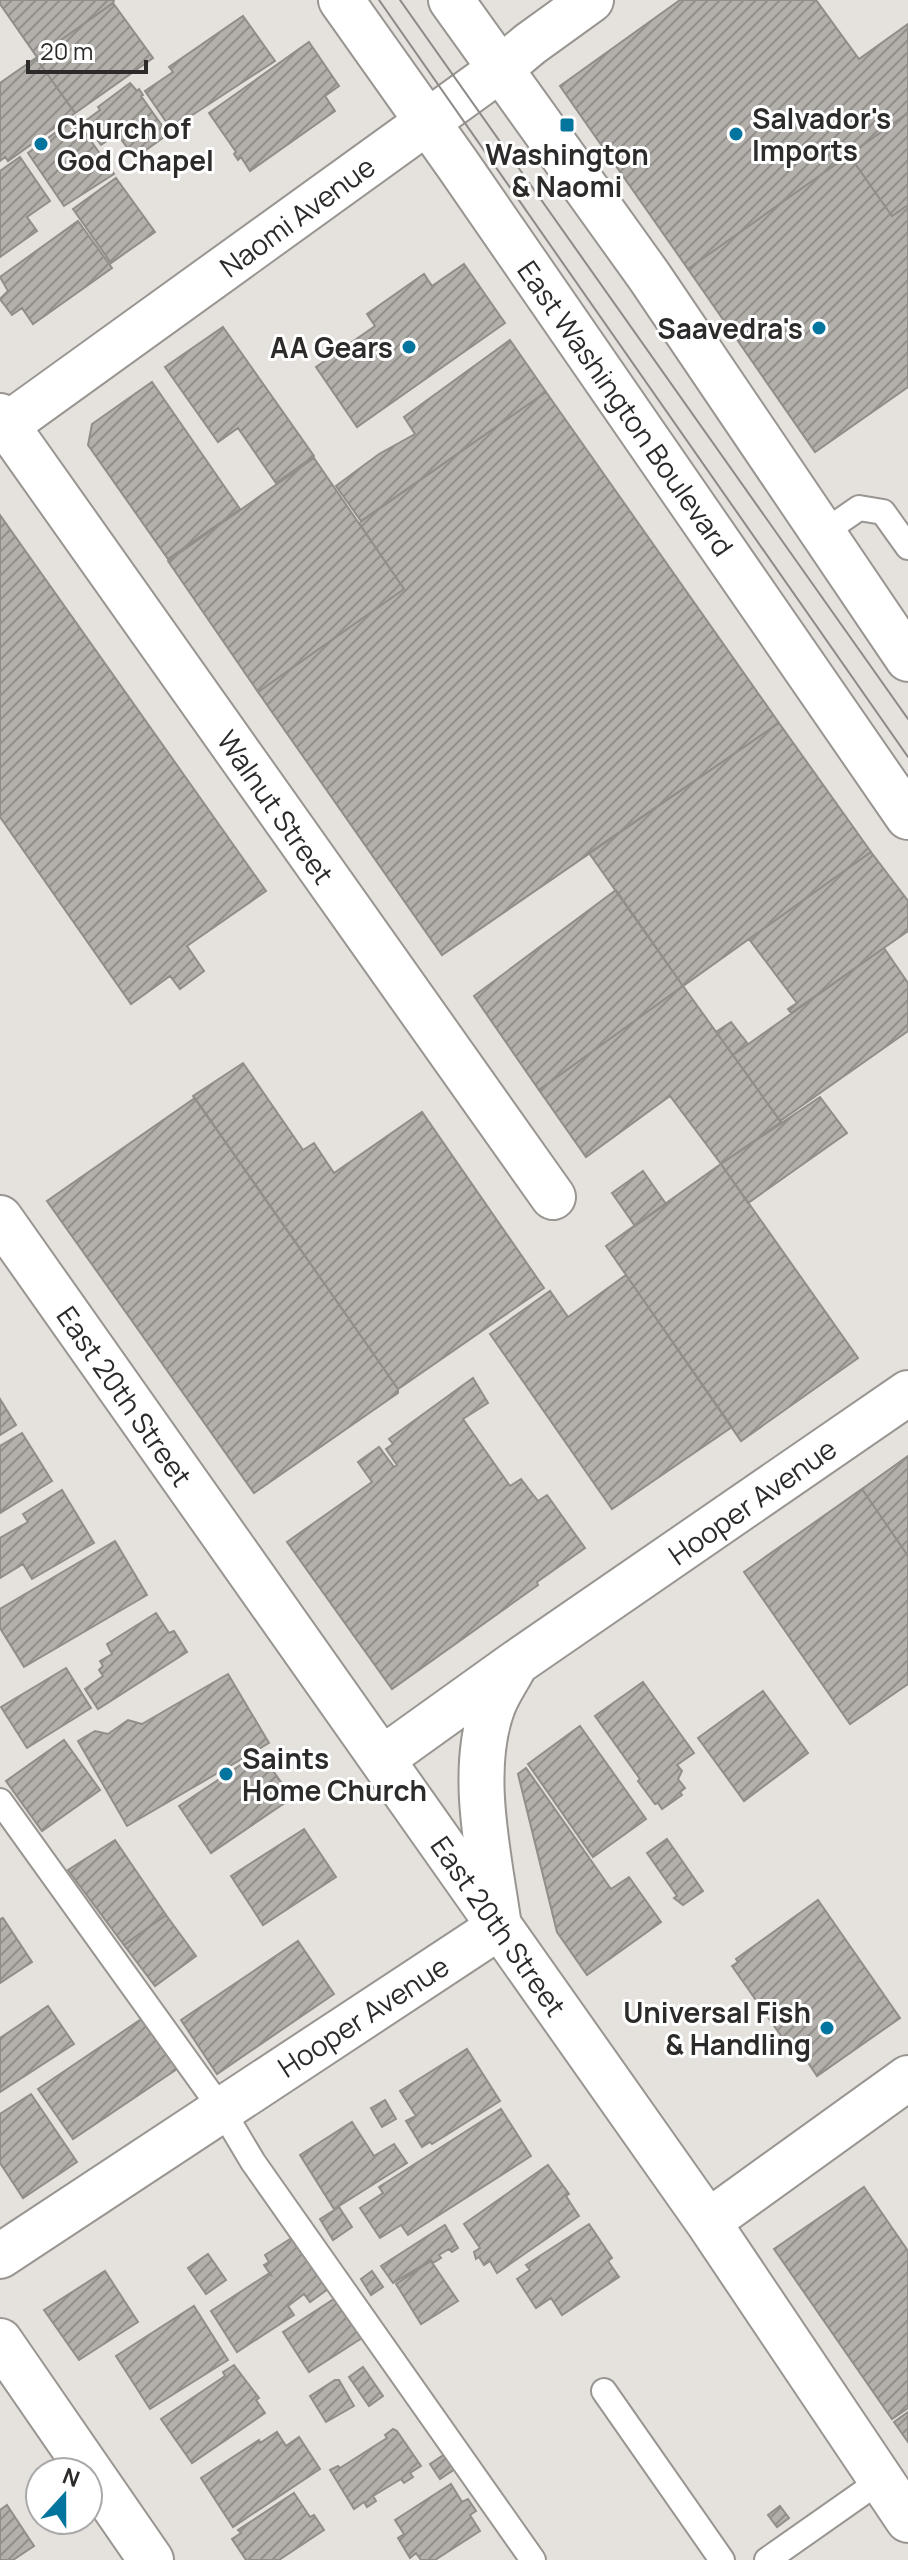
<svg xmlns="http://www.w3.org/2000/svg" width="908" height="2560" font-family="Manrope,sans-serif">
  <style>
    .building { fill: url(#building-hatch); stroke: #918d89; stroke-width: 2 }
    .lines { fill: none; stroke-linecap: round; stroke-linejoin: round }
    .service-casing { stroke: #999591; stroke-width: 28 }
    .minor-casing { stroke: #999591; stroke-width: 48 }
    .tertiary-casing { stroke: #999591; stroke-width: 48 }
    .primary-casing { stroke: #999591; stroke-width: 48 }
    .service { stroke: #fff; stroke-width: 24 }
    .minor { stroke: #fff; stroke-width: 44 }
    .tertiary { stroke: #fff; stroke-width: 44 }
    .primary { stroke: #fff; stroke-width: 44 }
    .tram { stroke: #8d8a87; stroke-width: 2 }
    .poi-dot { fill: #03749e; stroke: #fff; stroke-width: 3 }
    .labels { text-anchor: middle; dominant-baseline: central; stroke-width: 6; stroke-linejoin: round; paint-order: stroke }
    .poi-label { font-size: 28px; font-weight: bold; fill: #2d2b2a; stroke: #fff; text-anchor: start }
    .street-label { font-size: 28px; fill: #2d2b2a; stroke: #fff }
  </style>
  <defs>
    <pattern id="building-hatch" width="6" height="6" patternUnits="userSpaceOnUse" patternTransform="scale(2)"><rect width="6" height="6" fill="#b3afab"/><path d="M-1 1l2-2M0 6l6-6M5 7l2-2" fill="none" stroke="#928f8b"/></pattern>
  </defs>
  <rect width="100%" height="100%" fill="#e5e1dd"/>
  <path class="building" d="M0,0H114L113,3L37,57L0,4Z
    M680,0H816L859,59L908,24V113L688,269L560,86Z
    M113,3L153,58L75,113L36,58Z
    M243,16L275,61L171,129L145,91L173,72L169,67Z
    M309,42L339,86L325,96L335,111L250,171L241,157L238,160L234,154L236,152L209,113Z
    M36,58L75,113L8,161L5,157L0,161V83Z
    M130,83L137,91L139,89L143,95L141,96L168,134L135,158L117,134L101,145L84,122L100,110L98,107Z
    M908,113V205L892,216L849,155Z
    M75,118L114,174L64,206L28,153Z
    M849,155L892,216L908,205V387L815,452L688,269Z
    M20,157L50,201L27,217L37,231L0,257V171Z
    M116,178L155,232L111,263L73,209Z
    M78,221L112,268L33,324L22,308L12,315L0,299L8,291L0,277Z
    M464,264L505,323L357,427L316,367L375,326L367,314L424,274L432,286Z
    M223,327L314,456L276,483L238,428L218,442L165,367Z
    M510,340L546,392L361,521L336,486L379,454L415,434L404,417Z
    M152,382L240,509L168,559L88,445L92,424Z
    M546,392L779,723L442,955L258,692L404,589L359,523Z
    M314,458L404,589L258,692L168,561Z
    M0,515L266,891L187,946L204,971L180,989L170,976L131,1004L0,817Z
    M779,723L871,852L683,986L589,853Z
    M871,852L908,901V931L791,1013L788,1009L797,1003L749,939Z
    M616,890L683,986L539,1090L474,996Z
    M884,948L908,983V1031L780,1121L733,1055Z
    M683,986L781,1122L721,1164L670,1096L586,1157L539,1090Z
    M731,1022L748,1044L733,1055L716,1032Z
    M243,1063L303,1150L314,1143L334,1173L422,1112L544,1288L398,1389L193,1096Z
    M820,1097L847,1133L748,1203L721,1164Z
    M195,1098L398,1389V1393L254,1493L47,1201Z
    M721,1164L858,1358L741,1441L606,1246Z
    M643,1171L666,1204L635,1226L612,1193Z
    M626,1275L732,1427L612,1509L490,1334L550,1291L568,1317Z
    M473,1378L488,1403L463,1419L510,1486L521,1479L538,1501L547,1495L585,1548L537,1582L538,1585L392,1689L287,1542L372,1482L358,1462L379,1447L394,1467L397,1465L386,1449L393,1444L389,1439Z
    M0,1399L16,1425L0,1435Z
    M22,1433L52,1481L0,1513V1446Z
    M908,1456V1556L862,1489Z
    M862,1489L908,1556V1684L850,1724L744,1572Z
    M62,1490L94,1543L32,1579L23,1564L0,1578V1538L28,1522L23,1514Z
    M115,1541L147,1595L24,1667L0,1628V1609Z
    M156,1613L169,1633L174,1631L187,1652L98,1709L85,1689L103,1676L99,1670L103,1666L100,1661L112,1654L107,1644Z
    M66,1668L91,1708L27,1748L1,1707Z
    M228,1674L269,1743L127,1826L78,1741L95,1731L108,1734L128,1720L142,1724Z
    M643,1682L694,1753L677,1765L682,1771L678,1779L685,1788L680,1792L682,1795L662,1809L658,1803L655,1804L638,1781L640,1779L595,1716Z
    M763,1691L808,1753L744,1801L698,1738Z
    M580,1726L646,1819L593,1857L528,1764Z
    M64,1740L100,1790L42,1831L6,1781Z
    M260,1752L292,1798L211,1853L179,1806Z
    M526,1768L611,1889L629,1877L661,1922L587,1975L557,1932L518,1774Z
    M304,1829L336,1877L263,1925L231,1876Z
    M667,1839L703,1891L683,1905L674,1898L677,1896L647,1853Z
    M115,1840L166,1915L124,1945L68,1870Z
    M818,1900L900,2018L817,2076L797,2046L791,2050L732,1966L738,1962L736,1959Z
    M166,1915L196,1956L155,1986L124,1945Z
    M3,1918L32,1962L0,1983V1919Z
    M298,1941L334,1994L217,2074L181,2020Z
    M48,2006L74,2044L0,2092V2038Z
    M143,2018L177,2069L73,2139L38,2089Z
    M467,2049L500,2101L432,2144L430,2142L422,2147L406,2121L416,2116L400,2091Z
    M31,2094L77,2162L23,2198L0,2163V2114Z
    M385,2100L396,2119L382,2127L371,2108Z
    M501,2109L531,2156L408,2235L401,2225L380,2238L360,2208L383,2193L379,2187Z
    M352,2122L374,2156L394,2144L407,2163L334,2209L300,2155Z
    M548,2165L569,2194L566,2196L579,2216L497,2273L490,2261L484,2265L479,2257L476,2259L474,2252L480,2248L464,2224Z
    M864,2187L908,2251V2408L892,2419L774,2249Z
    M339,2207L352,2227L333,2240L320,2219Z
    M589,2224L612,2258L608,2261L619,2277L562,2315L551,2298L536,2308L517,2279L530,2270L526,2265Z
    M445,2225L458,2248L452,2252L449,2249L439,2255L441,2258L433,2263L431,2260L393,2283L381,2266Z
    M293,2237L328,2289L310,2302L304,2294L288,2306L294,2315L237,2352L211,2311L268,2274L271,2275L264,2265L269,2262L265,2255Z
    M208,2254L226,2280L206,2294L188,2268Z
    M431,2261L458,2301L421,2324L396,2284Z
    M105,2271L138,2322L79,2360L44,2310Z
    M372,2271L383,2287L371,2295L361,2279Z
    M337,2297L362,2338L309,2372L283,2332Z
    M194,2306L228,2360L150,2409L116,2356Z
    M234,2365L259,2398L256,2400L265,2413L192,2463L161,2419L225,2376L223,2372Z
    M363,2367L383,2396L369,2406L349,2377Z
    M335,2380H339L354,2406L326,2422L310,2396Z
    M908,2412V2442L894,2422Z
    M393,2429L397,2431L421,2466L410,2473L413,2477L404,2483L401,2479L373,2496L376,2501L367,2507L364,2502L354,2509L330,2470L338,2466L340,2468L387,2438L385,2435Z
    M277,2432L286,2446L299,2437L320,2469L233,2527L201,2478L259,2440L260,2443Z
    M445,2454L455,2469L440,2479L430,2464Z
    M451,2484L462,2502L468,2499L476,2511L470,2515L480,2531L435,2560H421L416,2553L410,2558L398,2538L404,2534L395,2520Z
    M294,2493L310,2517L314,2515L324,2530L279,2560H246L232,2539L241,2533L238,2530Z
    M7,2505L34,2546L13,2560H0V2510Z
    M780,2506L789,2518L777,2527L768,2515Z"/>
  <g class="lines">
    <defs>
      <path id="service" d="M823,533L859,508L883,512L908,547
        M0,1801L222,2110L253,2162L533,2560
        M604,2391L722,2560
        M767,2560L881,2480"/>
      <path id="minor" d="M0,416L553,1197
        M0,430L499,70L530,44L591,0
        M0,1218L708,2222L908,2520
        M708,2222L908,2078
        M0,2341L151,2560"/>
      <path id="tertiary" d="M382,1759L516,1663L908,1393
        M0,2256L499,1927C490,1860 468,1772 493,1706C498,1692 509,1677 516,1663"/>
      <path id="primary" d="M341,0L458,165L908,817
        M451,0L649,276L908,659"/>
    </defs>
    <use href="#service" class="service-casing"/>
    <use href="#minor" class="minor-casing"/>
    <use href="#tertiary" class="tertiary-casing"/>
    <use href="#primary" class="primary-casing"/>
    <use href="#service" class="service"/>
    <use href="#minor" class="minor"/>
    <use href="#tertiary" class="tertiary"/>
    <use href="#primary" class="primary"/>
    <path class="tram" d="M379,0L908,757
      M400,0L908,719"/>
  </g>
  <g class="poi-dot">
    <rect x="559" y="117" width="16" height="16" rx="4"/>
    <circle cx="736" cy="134" r="8"/>
    <circle cx="41" cy="144" r="8"/>
    <circle cx="819" cy="328" r="8"/>
    <circle cx="409" cy="347" r="8"/>
    <circle cx="226" cy="1774" r="8"/>
    <circle cx="827" cy="2028" r="8"/>
  </g>
  <g class="labels">
    <g class="poi-label">
      <text x="752" y="118">Salvador's<tspan x="752" dy="32">Imports</tspan></text>
      <text x="57" y="128">Church of<tspan x="57" dy="32">God Chapel</tspan></text>
      <text x="567" y="154" text-anchor="middle">Washington<tspan x="567" dy="32">&amp; Naomi</tspan></text>
      <text x="803" y="328" text-anchor="end">Saavedra's</text>
      <text x="393" y="347" text-anchor="end">AA Gears</text>
      <text x="242" y="1758">Saints<tspan x="242" dy="32">Home Church</tspan></text>
      <text x="811" y="2012" text-anchor="end">Universal Fish<tspan x="811" dy="32">&amp; Handling</tspan></text>
    </g>
    <g class="street-label">
      <text transform="translate(297 216) rotate(-36)">Naomi Avenue</text>
      <text transform="translate(626 408) rotate(55)">East Washington Boulevard</text>
      <text transform="translate(276 807) rotate(55)">Walnut Street</text>
      <text transform="translate(125 1396) rotate(55)">East 20th Street</text>
      <text transform="translate(752 1501) rotate(-35)">Hooper Avenue</text>
      <text transform="translate(499 1926) rotate(55)">East 20th Street</text>
      <text transform="translate(363 2016) rotate(-33)">Hooper Avenue</text>
    </g>
  </g>
  <g transform="translate(64 2496) rotate(21)"><circle r="38" fill="#ffffff" stroke="#abaaaa" stroke-width="2"/>
  <path d="M0-6L14 30L0 20L-14 30Z" fill="#03749e"/>
  <text y="-12" font-size="22" font-weight="bold" text-anchor="middle" fill="#2d2b2a">N</text>
  </g>
  <path d="M28 60v12h118v-12" fill="none" stroke="#2d2b2a" stroke-width="4"/>
  <text x="40" y="60" font-size="24" fill="#2d2b2a" stroke="#ffffff" stroke-width="6" paint-order="stroke">20 m</text>
</svg>
